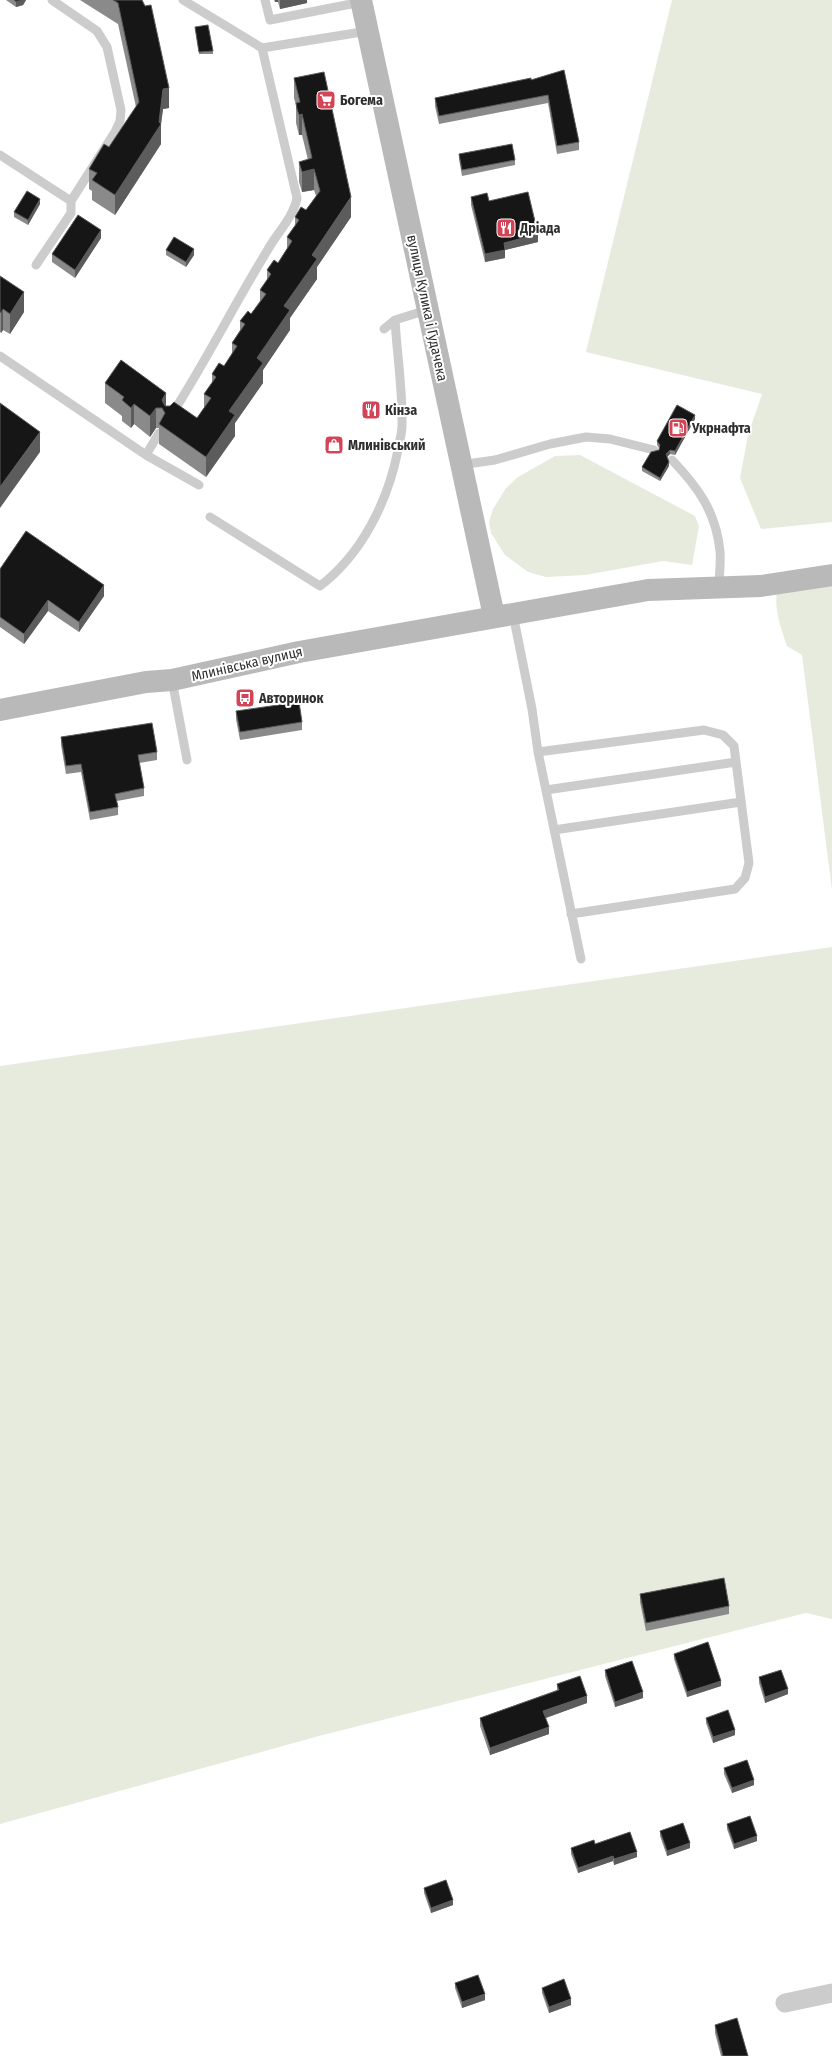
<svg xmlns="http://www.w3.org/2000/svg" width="832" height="2056" font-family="'Fira Sans Condensed',sans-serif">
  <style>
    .green { fill: #e6ebde }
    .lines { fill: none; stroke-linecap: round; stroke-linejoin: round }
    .service { stroke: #ccc; stroke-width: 9 }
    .minor { stroke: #ccc; stroke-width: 19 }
    .secondary { stroke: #b9b9b9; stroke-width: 22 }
    .wall { fill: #8a8a8a }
    .shaded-wall { fill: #5c5c5c }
    .building { fill: #161616; stroke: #5c5c5c }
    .labels { text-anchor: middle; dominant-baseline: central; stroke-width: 4; stroke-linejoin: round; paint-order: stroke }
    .poi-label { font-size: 14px; font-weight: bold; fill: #2f2f2f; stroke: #fff; text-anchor: start }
    .street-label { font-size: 14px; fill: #2f2f2f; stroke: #fff }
  </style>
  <rect width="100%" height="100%" fill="#fff"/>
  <path class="green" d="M672,0H832V522L761,529L740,478L748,435L762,394L586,352Z
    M580,455L695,516L699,526L692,565L663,561L585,575L546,577L528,572L505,555L491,533L489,522L493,509L506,488L518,477L555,456Z
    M832,575V890L802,655L787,646C780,624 772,606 779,583Z
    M832,947V1619L806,1613L319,1736L0,1824V1066Z"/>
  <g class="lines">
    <path class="service" d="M183,0L262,48L368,31
      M265,0L270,20L361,2
      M0,155L71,201
      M36,265L71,213V201L115,132L120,121L121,110L107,47L97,31L52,0
      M384,329L395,320L427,310
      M0,356L146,455L199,485
      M172,414C206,361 234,305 267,251C277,233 293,218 297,198L262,48
      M146,455L159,433
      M672,460C698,487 716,512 720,551C721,563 719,576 719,588
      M460,465L495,460L550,444L586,437L610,439L654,450
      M210,517L320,586C362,554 388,501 398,450C399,442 402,434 402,426C403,391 397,355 395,320
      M513,614L532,709L538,752L581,959
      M172,680L187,760
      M538,752L704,730L723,735L734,746L749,863L745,878L735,889L571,914
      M546,790L736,762
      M554,830L741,802"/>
    <path class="minor" d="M785,2003L832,1993"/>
    <path class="secondary" d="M361,0L494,616
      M0,710L146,682L172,680L299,652L648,590L761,586L832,575"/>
  </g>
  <path class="wall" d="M6,0H26L23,5L16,7Z
    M80,0H142L169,108L163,109L161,124V144L115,215L92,200V191L89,189V169L109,147L136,107L118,24Z
    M274,0H307V3L280,9L278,2H275Z
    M195,27L213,51V54H199Z
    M564,70L579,142V150L557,154L548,103L439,124L435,106V98L531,80Z
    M294,78L351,217L317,267V279L290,318V330L263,370V383L235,423V436L206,477L159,444V428H156L150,437L134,424L131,428L122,421V416L105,403V383L197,418L204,408V394L212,383V374L224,366L232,354V343L240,330V321L251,314L260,301V290L267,280V270L278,263L287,249V237L295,226V217L306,210L316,196L314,190L302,192L299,182V162L308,160L302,135H299L296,123V105L294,98Z
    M459,154L515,160V165L462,176L459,159Z
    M471,197L489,201L538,242L505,250V258L485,262L471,205Z
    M40,204L28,225L14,217V212Z
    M101,238L75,278L52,262V254Z
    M166,250L194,255L186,267L166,255Z
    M0,276L24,312L10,334L3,330L1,333L0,332Z
    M695,419L675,455L670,454L667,457L669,466L660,481L642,471V467L659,450V448L657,445V441Z
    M0,569L104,596L79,632L48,611L24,644L0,627Z
    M236,711L302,722V730L240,740L236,719Z
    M61,737L157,752V760L139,763L144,788V796L117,801L118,807V815L90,820L81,772L66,774L61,745Z
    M640,1594L729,1606V1614L646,1631L640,1602Z
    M674,1654L721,1686L687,1697L674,1659Z
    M605,1670L643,1698L615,1707L605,1676Z
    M759,1677L788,1694L765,1703L759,1683Z
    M557,1684L587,1703L545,1718L549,1734L490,1755L480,1726V1718L557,1690Z
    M706,1718L735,1735L713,1743L706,1723Z
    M724,1768L754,1785L732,1793L724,1774Z
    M727,1824L757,1841L734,1849L727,1829Z
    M660,1831L690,1848L667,1856L660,1836Z
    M595,1844L637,1857L614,1865L613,1861L578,1873L571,1854V1848Z
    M424,1888L453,1905L431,1913L424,1893Z
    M455,1983L485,2000L462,2008L455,1988Z
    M542,1988L571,2005L549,2013L542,1993Z
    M715,2025L748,2056H721L715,2033Z"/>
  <path class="shaded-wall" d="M23,0H26L23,5L16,7V2Z
    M275,0H278V2H275Z
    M280,0H307V3L280,9Z
    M169,88V108L163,109L161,124V144L115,215V195L159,122L163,89Z
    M302,114V135H299V115Z
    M314,169V190L302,192V172Z
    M351,197V217L317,267V279L290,318V330L263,370V383L235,423V436L206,477V457L229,411L312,255Z
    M40,199V204L28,225V220Z
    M101,230V238L75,278V270Z
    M538,234V242L505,250V258L485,262V254L504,243Z
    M194,249V255L186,267V262Z
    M24,292V312L10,334V314Z
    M3,309V330L1,333V313Z
    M166,393V413L162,400Z
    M134,404V424L131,428V408Z
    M156,408V428L150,437V416Z
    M695,415V419L675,455V451Z
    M40,432V452L0,508V487Z
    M670,450V454L666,458V454Z
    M669,462V466L660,481V478Z
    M104,585V596L79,632V622Z
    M48,600V611L24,644V634Z
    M721,1681V1686L687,1697V1692Z
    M788,1689V1694L765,1703V1697Z
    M643,1692V1698L615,1707V1702Z
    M587,1696V1703L543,1719V1711Z
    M549,1727V1734L490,1755V1748Z
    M735,1730V1735L713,1743V1737Z
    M754,1780V1785L732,1793V1788Z
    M757,1836V1841L734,1849V1844Z
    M690,1843V1848L667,1856V1851Z
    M637,1852V1857L614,1865V1859Z
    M613,1856V1861L578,1873V1868Z
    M453,1900V1905L431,1913V1908Z
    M485,1994V2000L462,2008V2002Z
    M571,1999V2005L549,2013V2007Z"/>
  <path class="building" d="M14,0H23L16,2Z
    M113,0H142L145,6L151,5L169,88L163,89L159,122L161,124L115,195L92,180L97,173L89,169L104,144L109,147L139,102L118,3Z
    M208,25L213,51L199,52L195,27Z
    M564,70L579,142L557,146L548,95L439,116L435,98L531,78V80Z
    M324,72L351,197L312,255L317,259L284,306L290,310L257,358L263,363L229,411L235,415L206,457L159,424L165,413L162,408H156L150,416L134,404L131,408L122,400L124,397L105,383L121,360L166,393L162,400L165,406H170L174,402L197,418L211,398L204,394L216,377L212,374L219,363L224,366L237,346L232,343L245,324L240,321L248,311L251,314L266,294L260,290L271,274L267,270L274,260L278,263L292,241L287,237L299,220L295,217L301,207L306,210L320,191L314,169L302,172L299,162L312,158L302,114L299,115L297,109L296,103L300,102L294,78Z
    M512,144L515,160L462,170L459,154Z
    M27,191L40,199L28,220L14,212Z
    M528,192L538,234L504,243L505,250L485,254L471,197L487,193L489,201Z
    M78,215L101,230L75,270L52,254Z
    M174,237L194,249L186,262L166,250Z
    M0,276L24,292L10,314L3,309L1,313L0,312Z
    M0,403L40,432L0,487Z
    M677,405L695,415L675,451L670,450L666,454L669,462L660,478L642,467L651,452L659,450L660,445L657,441Z
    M26,531L104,585L79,622L48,600L24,634L0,617V569Z
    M299,702L302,722L240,732L236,711Z
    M152,723L157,752L138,755L144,788L115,794L118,807L90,812L81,764L66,766L61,737Z
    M724,1578L729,1606L646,1623L640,1594Z
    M708,1642L721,1681L687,1692L674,1654Z
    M632,1661L643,1692L615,1702L605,1670Z
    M781,1670L788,1689L765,1697L759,1677Z
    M580,1676L587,1696L543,1711L549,1727L490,1748L480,1718L559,1690L557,1684Z
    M728,1710L735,1730L713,1737L706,1718Z
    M747,1760L754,1780L732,1788L724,1768Z
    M750,1816L757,1836L734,1844L727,1824Z
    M683,1823L690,1843L667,1851L660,1831Z
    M630,1832L637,1852L614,1859L613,1856L578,1868L571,1848L594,1840L595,1844Z
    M446,1880L453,1900L431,1908L424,1888Z
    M478,1975L485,1994L462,2002L455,1983Z
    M564,1979L571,1999L549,2007L542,1988Z
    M737,2018L748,2056H723L715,2025Z"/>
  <defs>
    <symbol id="supermarket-square" viewBox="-11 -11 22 22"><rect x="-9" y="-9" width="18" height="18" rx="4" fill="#d34457" stroke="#fff"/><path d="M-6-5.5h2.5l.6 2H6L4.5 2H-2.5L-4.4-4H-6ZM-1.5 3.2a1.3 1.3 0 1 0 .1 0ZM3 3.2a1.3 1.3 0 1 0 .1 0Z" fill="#fff"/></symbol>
    <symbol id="restaurant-square" viewBox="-11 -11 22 22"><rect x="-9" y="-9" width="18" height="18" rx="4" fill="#d34457" stroke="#fff"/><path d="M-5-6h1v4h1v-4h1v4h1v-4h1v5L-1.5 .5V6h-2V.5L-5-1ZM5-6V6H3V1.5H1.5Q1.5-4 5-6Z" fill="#fff"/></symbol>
    <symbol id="fuel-square" viewBox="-11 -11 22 22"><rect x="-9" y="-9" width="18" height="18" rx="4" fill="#d34457" stroke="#fff"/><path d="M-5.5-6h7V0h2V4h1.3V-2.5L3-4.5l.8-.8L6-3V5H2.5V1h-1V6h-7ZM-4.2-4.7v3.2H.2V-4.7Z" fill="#fff"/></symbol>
    <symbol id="shop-square" viewBox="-11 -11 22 22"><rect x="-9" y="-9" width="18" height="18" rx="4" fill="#d34457" stroke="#fff"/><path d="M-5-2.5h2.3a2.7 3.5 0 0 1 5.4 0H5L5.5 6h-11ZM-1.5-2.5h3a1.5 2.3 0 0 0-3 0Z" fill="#fff"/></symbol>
    <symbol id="bus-square" viewBox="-11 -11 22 22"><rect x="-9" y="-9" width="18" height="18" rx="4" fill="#d34457" stroke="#fff"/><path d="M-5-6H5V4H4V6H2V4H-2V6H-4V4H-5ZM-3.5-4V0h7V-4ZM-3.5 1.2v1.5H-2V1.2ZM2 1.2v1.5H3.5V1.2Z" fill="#fff"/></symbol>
  </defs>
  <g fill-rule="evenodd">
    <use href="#supermarket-square" x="315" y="89" width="22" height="22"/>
    <use href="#restaurant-square" x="495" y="217" width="22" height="22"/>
    <use href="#restaurant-square" x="360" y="399" width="22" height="22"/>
    <use href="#fuel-square" x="667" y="417" width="22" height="22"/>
    <use href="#shop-square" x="323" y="434" width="22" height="22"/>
    <use href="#bus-square" x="234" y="687" width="22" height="22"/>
  </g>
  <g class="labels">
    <g class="poi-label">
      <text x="340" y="100">Богема</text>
      <text x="520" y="228">Дріада</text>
      <text x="385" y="410">Кінза</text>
      <text x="692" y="428">Укрнафта</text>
      <text x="348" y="445">Млинівський</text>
      <text x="259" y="698">Авторинок</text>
    </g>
    <g class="street-label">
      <text transform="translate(427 308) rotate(78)">вулиця Кулика і Гудачека</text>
      <text transform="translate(247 664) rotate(-13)">Млинівська вулиця</text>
    </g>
  </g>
</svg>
